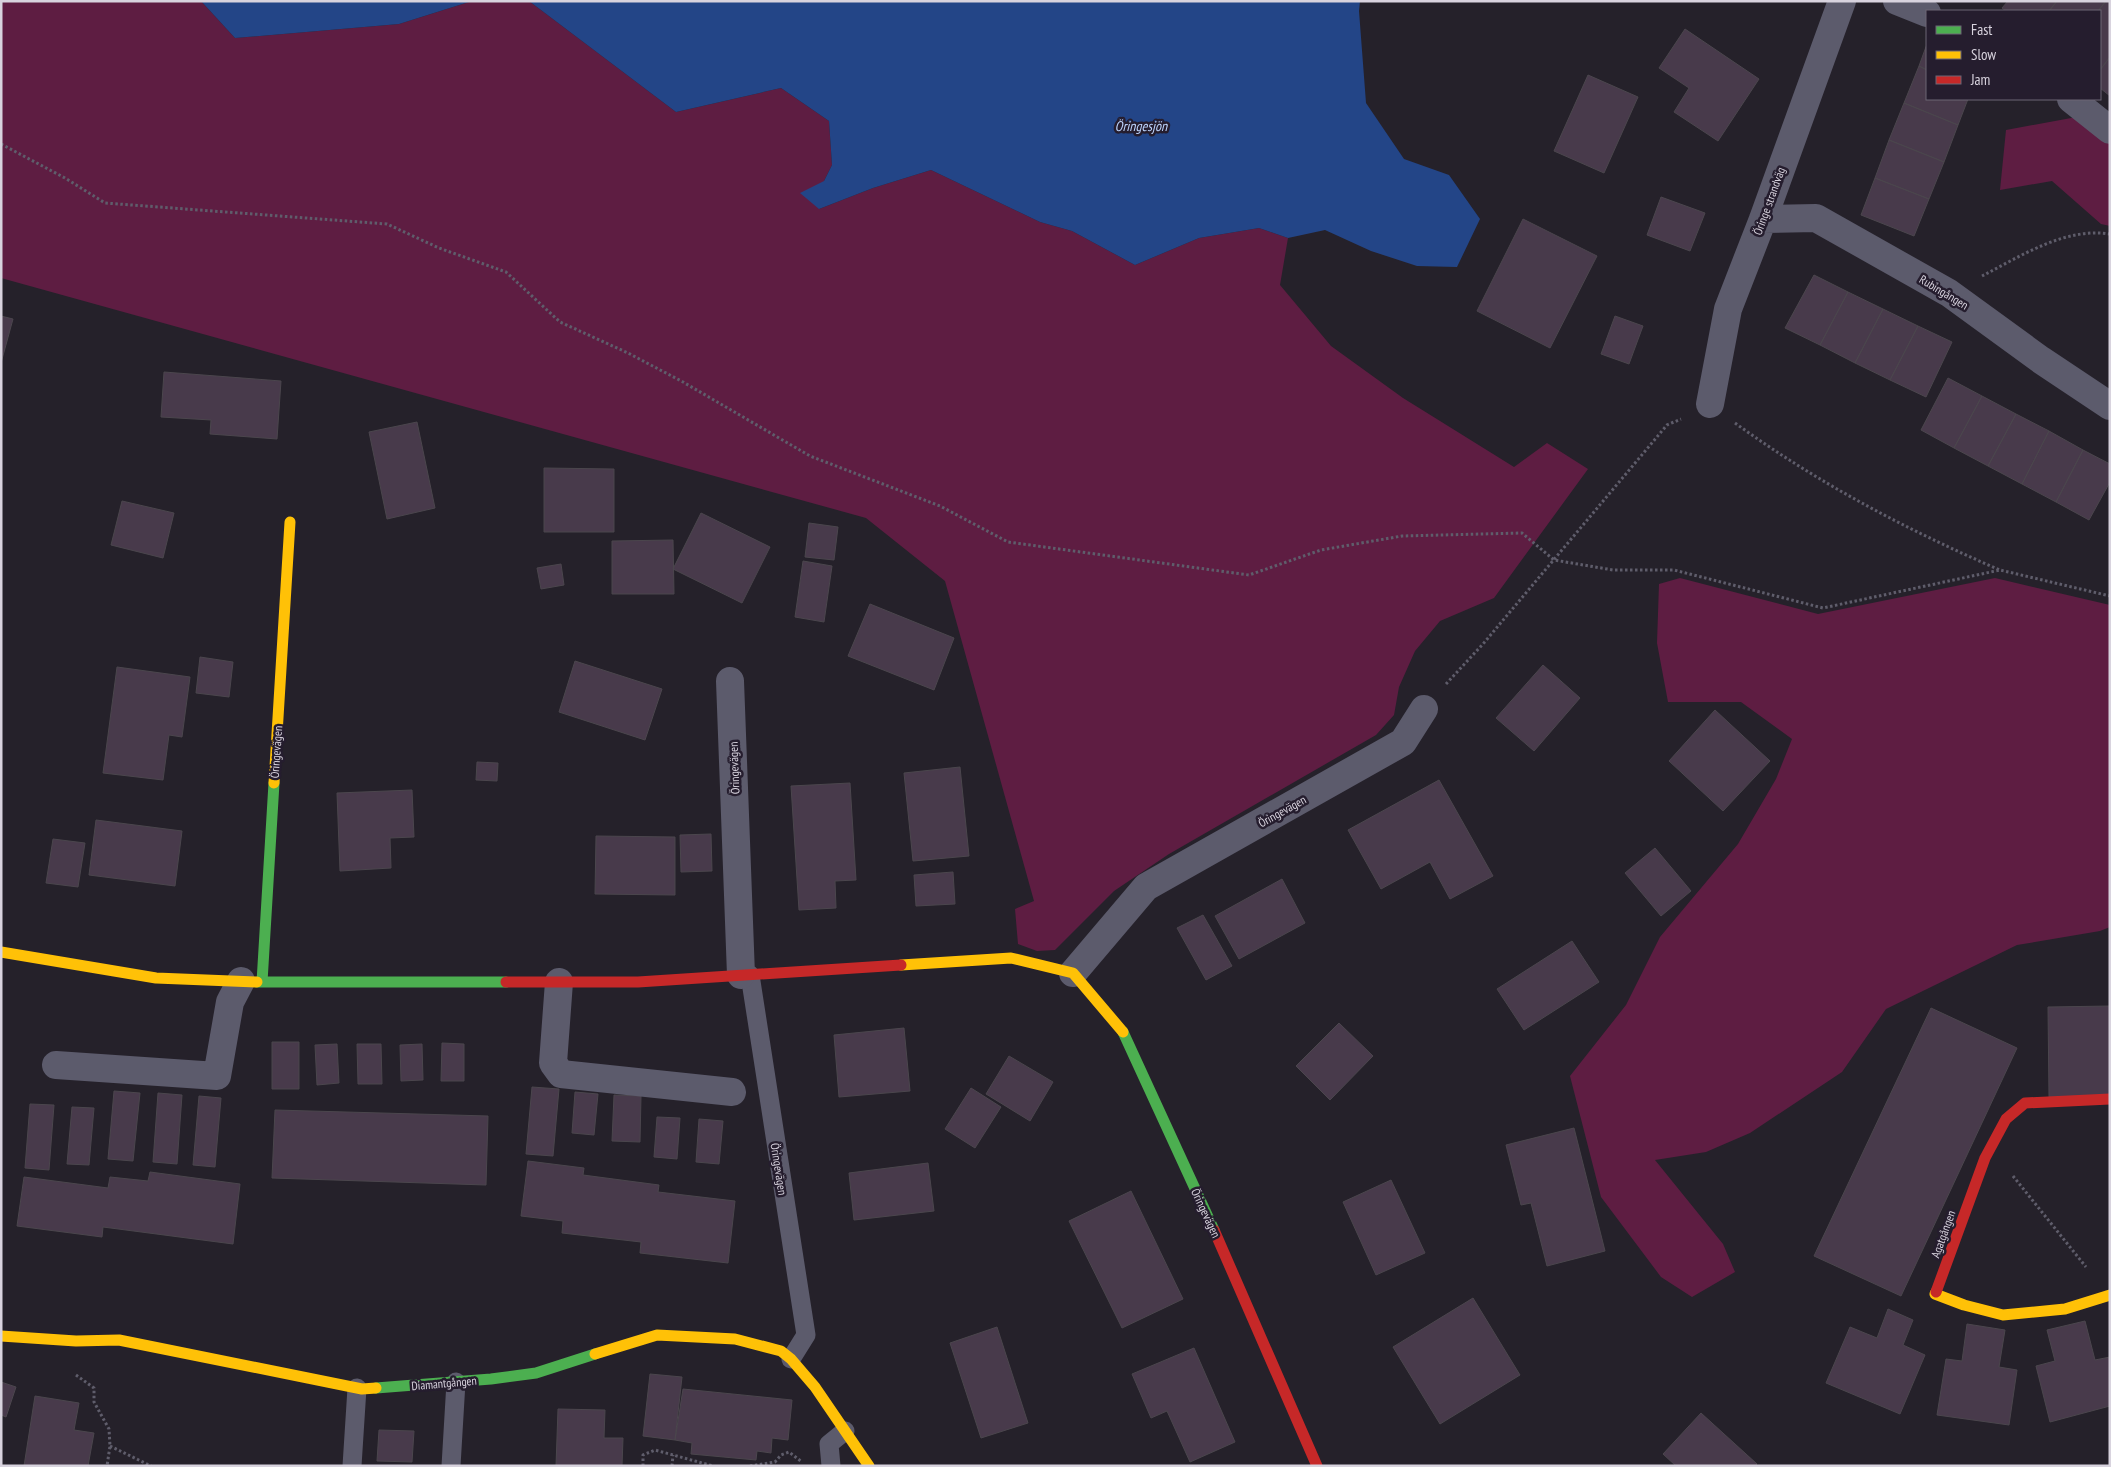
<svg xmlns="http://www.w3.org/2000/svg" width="2111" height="1467" font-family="'PT Sans Narrow',sans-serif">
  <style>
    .green { fill: #5e1d42 }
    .water { fill: #234587 }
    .building { fill: #483a4b; stroke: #4b464d }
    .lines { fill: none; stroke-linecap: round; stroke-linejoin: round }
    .path { stroke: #5f5d6b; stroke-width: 3; stroke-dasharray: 2.5 2.5; stroke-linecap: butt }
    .lane { stroke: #5c5b6c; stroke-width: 19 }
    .street { stroke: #5c5b6c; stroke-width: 28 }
    .fast { stroke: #4caf50; stroke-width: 11 }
    .slow { stroke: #ffc107; stroke-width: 11 }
    .jam { stroke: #c62828; stroke-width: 11 }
    .labels { text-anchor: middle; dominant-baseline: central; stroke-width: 5; stroke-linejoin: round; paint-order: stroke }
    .street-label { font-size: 12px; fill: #d8d3de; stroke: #251d2e }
    .water-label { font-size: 14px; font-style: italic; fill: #bdd4fd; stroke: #251d2e }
  </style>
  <rect width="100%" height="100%" fill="#25212a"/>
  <path class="green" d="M1,1H201L235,38L399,24L472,1H529L676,112L781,88L829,121L832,165L824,181L819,209L873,188L931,170L1040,222L1072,231L1135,265L1199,238L1259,228L1288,238L1280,285L1331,346L1403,398L1514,467L1547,443L1588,469L1494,598L1440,621L1415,651L1399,687L1394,715L1376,735L1169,854L1114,891L1055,950L1037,951L1018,944L1015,909L1034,901L945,581L866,518L1,278Z
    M2082,116L2110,136V226L2101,224L2052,181L2000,190L2006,130Z
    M1680,578L1818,614L1995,578L2110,605V927L2100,931L2017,945L1886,1009L1842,1072L1750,1133L1706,1152L1655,1160L1723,1244L1735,1272L1692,1297L1661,1277L1601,1197L1570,1076L1626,1005L1660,937L1738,844L1776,779L1792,739L1741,702H1668L1657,643L1659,584Z"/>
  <path class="water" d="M201,1H472L399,24L235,38Z
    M529,1H1360L1359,11L1366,103L1404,159L1449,175L1480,219L1457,267L1417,266L1371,251L1325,230L1288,238L1259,228L1199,238L1135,265L1072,231L1040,222L931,170L873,188L819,209L800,193L824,181L832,165L829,121L781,88L676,112Z"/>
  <path class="building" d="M2008,1H2057L2049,11H2006L2002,8Z
    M2057,1H2106L2098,11H2049Z
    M2106,1H2110V57L2100,70V11H2098Z
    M1685,29L1759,79L1718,141L1674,112L1689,88L1659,68Z
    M1927,44V70L1919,66Z
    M2110,57V96L2100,88V70Z
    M1919,66L1927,70V99H1968L1958,125L1904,103Z
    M1588,75L1638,97L1604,173L1554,151Z
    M1904,103L1958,125L1944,162L1889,140Z
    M1889,140L1944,162L1929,199L1875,178Z
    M1875,178L1929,199L1914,236L1861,215Z
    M1661,197L1705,213L1690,251L1647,235Z
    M1523,219L1597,256L1550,348L1477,311Z
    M1814,275L1848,292L1820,345L1785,328Z
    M1848,292L1883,309L1855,363L1820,345Z
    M1883,309L1918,326L1890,380L1855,363Z
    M1,316L13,319L1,363Z
    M1615,316L1643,326L1629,364L1601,354Z
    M1918,326L1952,342L1926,397L1890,380Z
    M164,372L281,381L277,439L210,434L211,420L161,417Z
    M1948,378L1982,396L1954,448L1921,430Z
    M1982,396L2016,414L1988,466L1954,448Z
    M2016,414L2049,431L2022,484L1988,466Z
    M417,422L435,508L387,519L369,432Z
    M2049,431L2083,450L2056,502L2022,484Z
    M2083,450L2110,464V482L2089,520L2056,502Z
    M544,468L614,469V532H544Z
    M122,501L174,513L163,558L111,545Z
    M701,513L770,547L742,603L673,569Z
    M809,523L838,527L834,560L805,557Z
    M673,540L674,594H612V541Z
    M803,561L832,566L824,622L795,617Z
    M561,564L564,585L541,589L537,568Z
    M870,604L954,638L934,690L848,656Z
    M200,657L233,662L229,697L196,693Z
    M575,661L662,689L645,740L559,712Z
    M1543,665L1580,698L1534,751L1496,718Z
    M117,667L190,677L182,737L169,735L163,780L103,773Z
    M1715,710L1770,761L1723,811L1669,761Z
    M477,762L498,763L497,781L476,780Z
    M960,767L969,856L913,861L904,773Z
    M1439,780L1493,876L1450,899L1430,862L1381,889L1348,830Z
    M850,783L856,880L835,881L836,908L799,910L791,786Z
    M412,790L414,837L390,838L391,868L340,871L337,793Z
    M96,820L182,831L175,886L89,875Z
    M711,834L712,871L681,872L680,835Z
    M596,836L675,837V895L595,894Z
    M53,839L85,843L78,887L46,883Z
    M1655,848L1691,891L1661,916L1625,873Z
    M953,872L955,904L916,906L914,875Z
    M1282,879L1305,923L1239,959L1215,916Z
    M1203,915L1232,966L1206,980L1177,928Z
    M1572,941L1599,982L1524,1030L1497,989Z
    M2110,1006V1097H2049L2048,1007Z
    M1931,1008L2017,1048L1901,1296L1814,1256Z
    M1339,1023L1373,1056L1330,1100L1296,1066Z
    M904,1028L910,1091L839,1097L834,1035Z
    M272,1042H299V1089H272Z
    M442,1043L464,1044V1081H441Z
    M337,1044L339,1083L317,1085L315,1045Z
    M357,1044H381L382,1084H358Z
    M422,1044L423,1080L401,1081L400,1045Z
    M1009,1056L1053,1082L1030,1121L986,1094Z
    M532,1087L559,1089L553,1156L526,1154Z
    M971,1088L1001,1107L975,1148L945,1129Z
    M114,1091L140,1093L133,1161L108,1159Z
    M575,1092L598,1094L594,1135L572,1133Z
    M158,1093L182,1095L177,1164L153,1162Z
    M614,1095L641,1096L640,1142L612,1141Z
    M199,1096L221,1098L215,1167L193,1165Z
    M30,1104L54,1105L49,1170L25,1168Z
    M72,1107L94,1108L89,1165L67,1164Z
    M275,1110L488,1116L486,1185L272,1178Z
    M657,1117L680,1118L677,1159L654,1157Z
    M699,1119L723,1121L719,1164L696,1162Z
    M1574,1128L1605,1251L1547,1266L1531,1203L1521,1205L1506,1145Z
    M528,1161L584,1168L583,1175L659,1185L658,1192L735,1201L728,1263L640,1253L641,1242L562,1233L563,1221L521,1216Z
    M928,1163L934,1211L854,1220L849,1173Z
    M150,1172L240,1184L233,1244L103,1227L102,1237L17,1226L24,1177L108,1188L110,1177L148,1181Z
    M1391,1180L1425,1253L1376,1275L1343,1202Z
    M1131,1191L1183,1299L1122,1328L1069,1221Z
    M1473,1298L1520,1375L1440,1424L1393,1347Z
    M1888,1309L1913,1320L1903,1345L1925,1355L1900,1414L1826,1383L1850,1327L1877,1338Z
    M2085,1321L2095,1360L2110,1357V1406L2050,1422L2036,1366L2055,1361L2047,1330Z
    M1967,1324L2005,1330L1999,1367L2017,1370L2009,1425L1937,1415L1946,1359L1962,1361Z
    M997,1327L1028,1423L981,1438L950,1343Z
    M1194,1348L1235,1442L1190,1462L1167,1411L1151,1418L1132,1374Z
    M650,1374L682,1377L675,1440L643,1436Z
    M1,1382L16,1387L6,1417L1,1415Z
    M683,1389L792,1400L788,1440L772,1438L771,1453L757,1451L756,1460L691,1454L692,1443L675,1440Z
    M35,1396L79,1403L74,1430L94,1433L88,1466H24Z
    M558,1409L605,1410L604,1438H623L622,1466H556Z
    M1701,1413L1757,1464L1755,1466H1676L1663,1454Z
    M379,1430L414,1431L412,1462L377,1461Z"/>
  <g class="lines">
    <path class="path" d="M1,144L65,178L105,203L387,224L439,248L506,272L560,322L628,353L683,382L810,456L940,506L1008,542L1249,575L1321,550L1402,536L1522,533L1554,560L1613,570H1674L1823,608L2000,570L2110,596
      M1982,276C2021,256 2065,227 2110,234
      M1735,423C1818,483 1907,530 2000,570
      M1446,684L1483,644L1667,425L1681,419
      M2013,1176L2086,1267
      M76,1375L94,1388V1402L109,1429L110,1446L107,1466
      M110,1446L151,1466
      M643,1466V1455L655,1450L713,1466
      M672,1466L673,1455
      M750,1466L775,1462L781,1455L789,1452L802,1462"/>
    <path class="lane" d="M750,975L806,1335L791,1359
      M352,1466L357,1388
      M451,1466L456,1382
      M831,1466L829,1444L845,1431"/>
    <path class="street" d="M1897,1L1927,13
      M2071,99L2110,130
      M1763,219L1816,218L1949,293L2041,360L2110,406
      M1710,404L1728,309L1763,219L1842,1
      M730,681L741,975
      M1073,973L1146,887L1403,742L1424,709
      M559,982L553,1063L561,1074L732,1092
      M56,1065L217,1076L230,1002L241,981"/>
    <path class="fast" d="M257,982H506
      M262,982L274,783
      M1123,1032L1214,1230
      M376,1388L491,1379L536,1373L595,1354"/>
    <path class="slow" d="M274,783L290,522
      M1,952L156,978L257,982
      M901,965L1011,958L1073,973L1123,1032
      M1936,1292L1935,1294L1964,1305L2003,1315L2065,1309L2110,1295
      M1,1336L76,1341L119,1340L362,1389L376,1388
      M595,1354L657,1335L735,1339L781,1351L791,1359L815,1387L869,1466"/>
    <path class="jam" d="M506,982H638L901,965
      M1214,1230L1317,1466
      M1936,1292L1985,1158L2006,1119L2025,1103L2110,1099"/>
  </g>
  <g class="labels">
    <g class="street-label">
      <text transform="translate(1769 201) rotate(-70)">Öringe strandväg</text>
      <text transform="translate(1944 292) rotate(31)">Rubingången</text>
      <text transform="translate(276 752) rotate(-86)">Öringevägen</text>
      <text transform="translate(734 768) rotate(-92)">Öringevägen</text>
      <text transform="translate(1282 811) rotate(-29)">Öringevägen</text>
      <text transform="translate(779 1169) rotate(81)">Öringevägen</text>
      <text transform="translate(1206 1213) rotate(65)">Öringevägen</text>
      <text transform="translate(1943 1234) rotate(-70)">Agatgången</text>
      <text transform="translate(444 1383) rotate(-5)">Diamantgången</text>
    </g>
    <g class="water-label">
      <text x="1141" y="126">Öringesjön</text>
    </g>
  </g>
  <rect width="2111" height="1467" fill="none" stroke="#d8d3de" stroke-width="5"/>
  <rect x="1926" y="10" width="175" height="90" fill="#251d2e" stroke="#6d6674"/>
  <rect x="1936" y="26" width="25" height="8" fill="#4caf50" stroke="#6d6674"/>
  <text x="1971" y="35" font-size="15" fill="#d8d3de">Fast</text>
  <rect x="1936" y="51" width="25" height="8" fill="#ffc107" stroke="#6d6674"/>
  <text x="1971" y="60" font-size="15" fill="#d8d3de">Slow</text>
  <rect x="1936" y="76" width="25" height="8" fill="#c62828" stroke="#6d6674"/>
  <text x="1971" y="85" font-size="15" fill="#d8d3de">Jam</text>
</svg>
